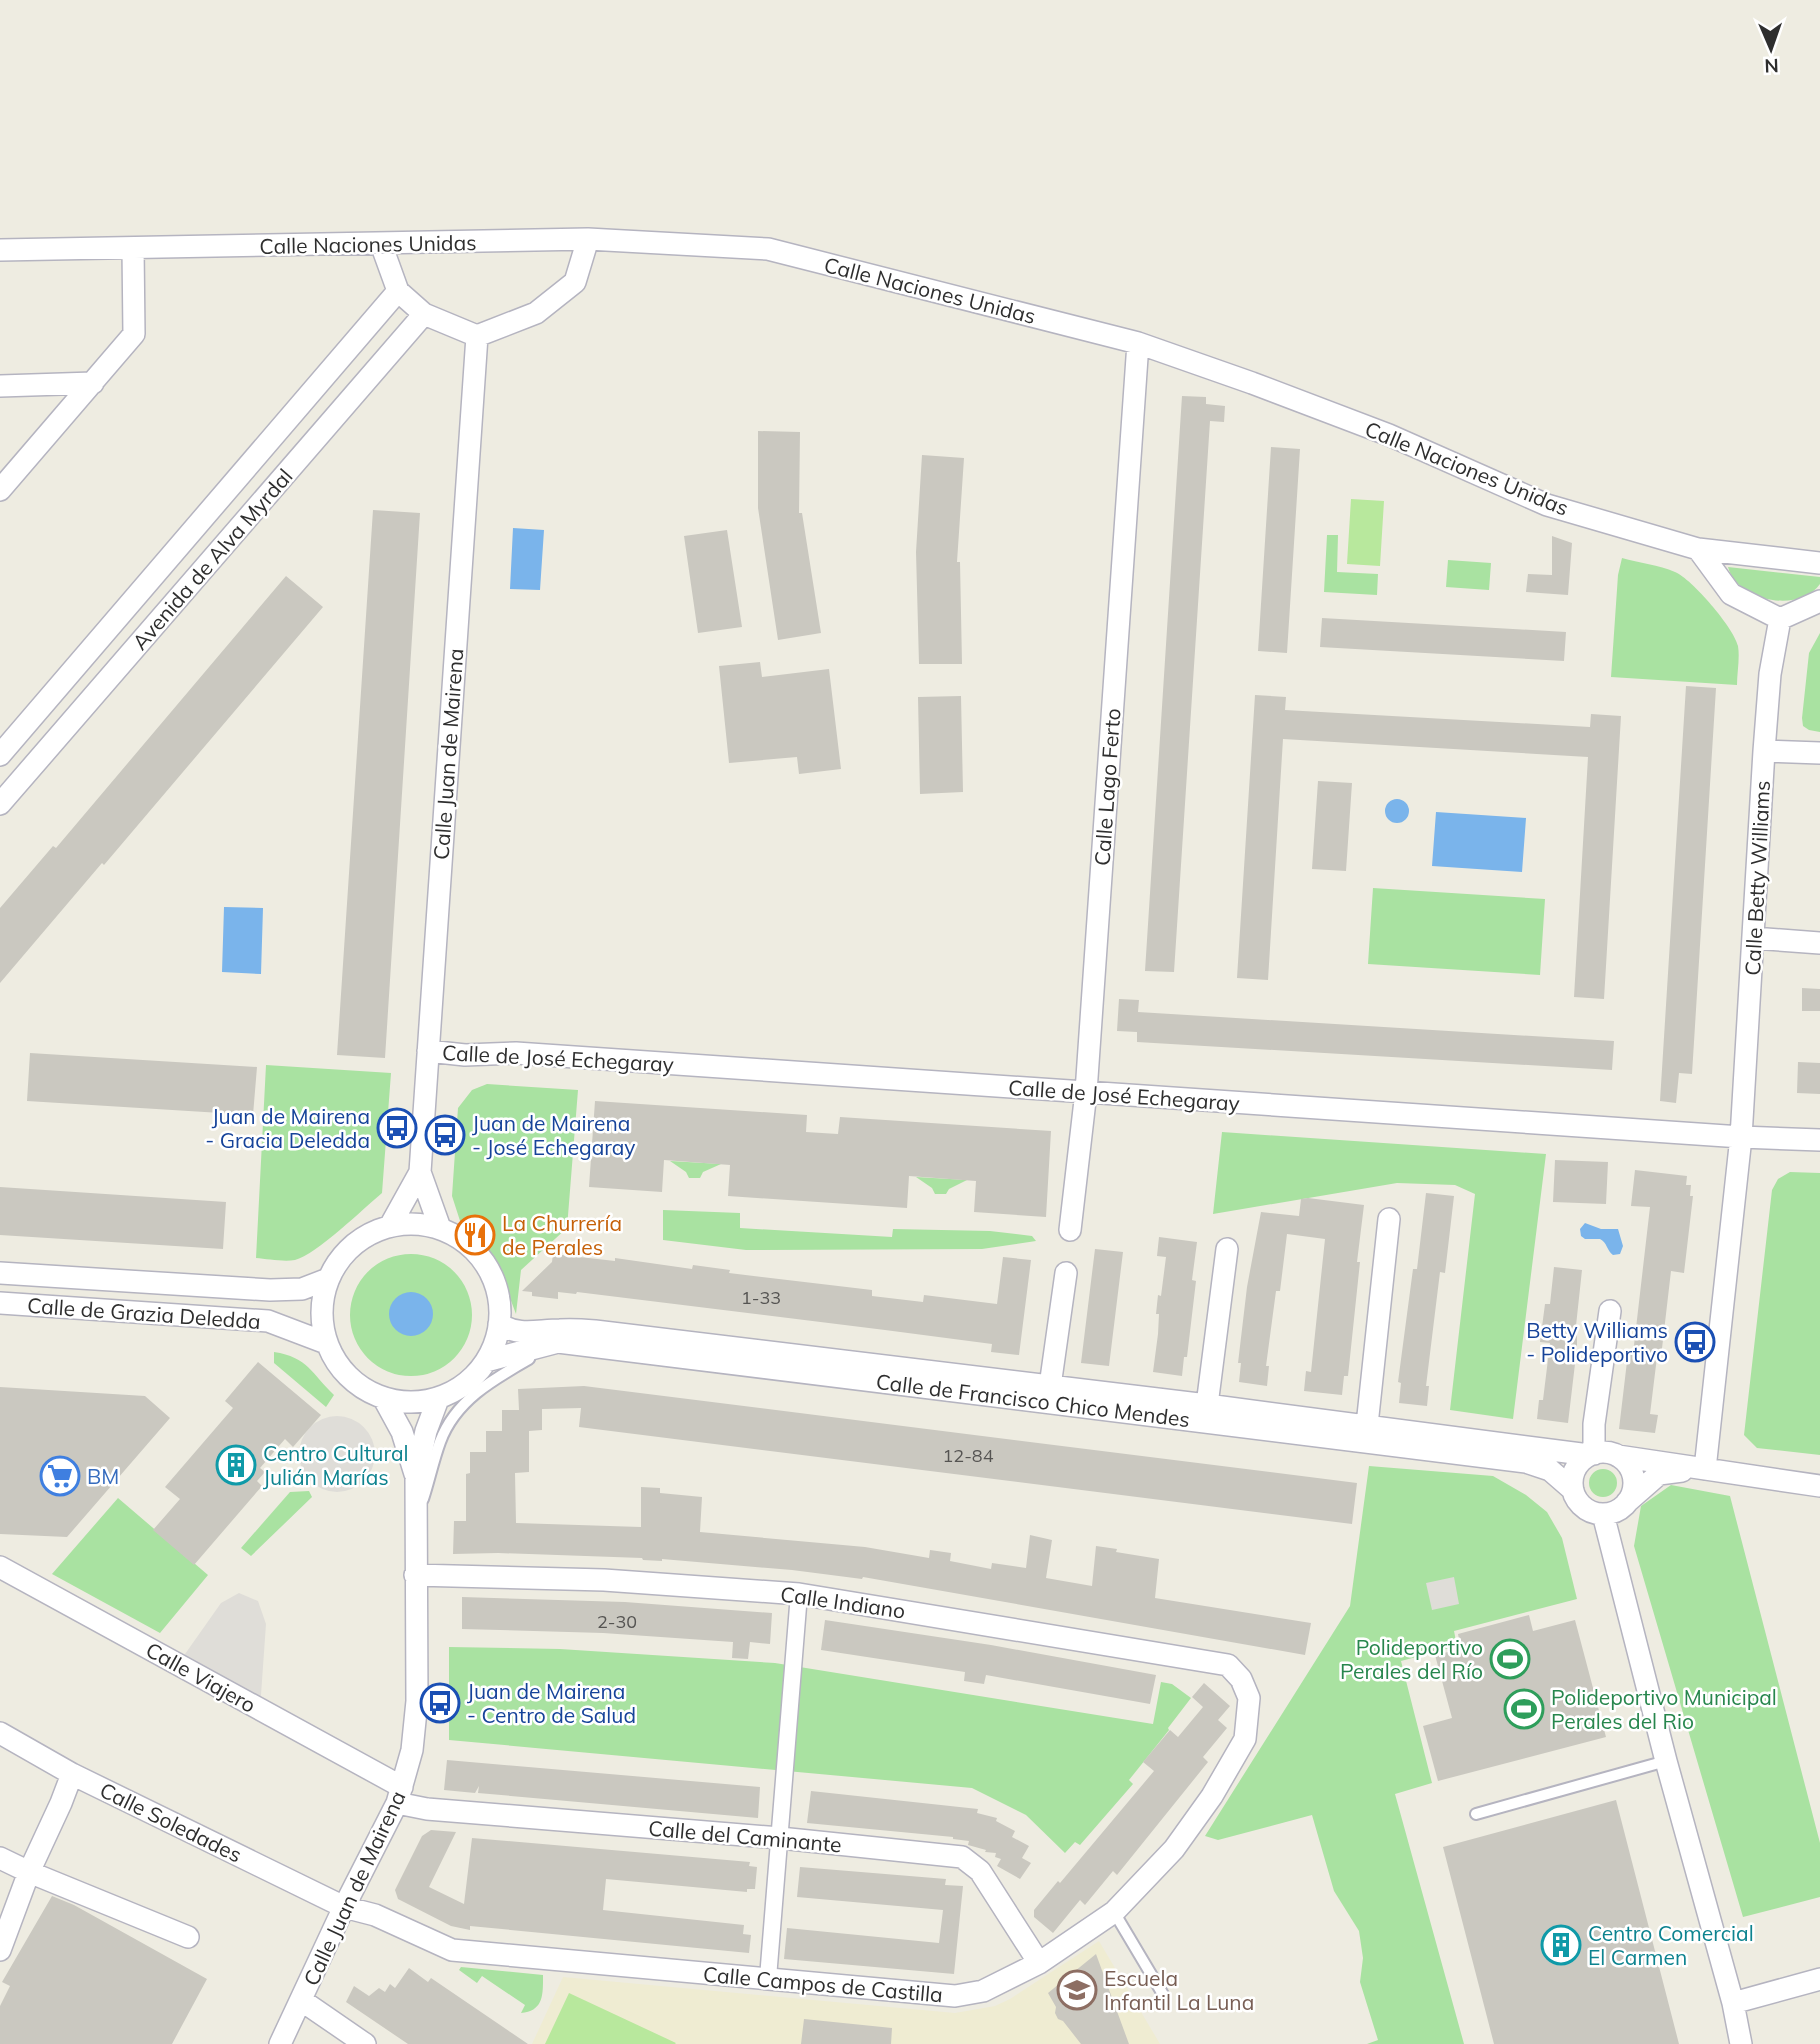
<svg xmlns="http://www.w3.org/2000/svg" width="1820" height="2044" font-family="Mulish,sans-serif">
  <style>
    .education { fill: #efecd2 }
    .green { fill: #a9e2a1 }
    .pitch { fill: #b8e89d }
    .plaza { fill: #dfddd8 }
    .water { fill: #7ab4eb }
    .building { fill: #cac8c0 }
    .lines { fill: none; stroke-linecap: round; stroke-linejoin: round }
    .service-casing { stroke: #b5b4c0; stroke-width: 14 }
    .pedestrian-casing { stroke: #b5b4c0; stroke-width: 19 }
    .minor-casing { stroke: #b5b4c0; stroke-width: 24 }
    .service { stroke: #fff; stroke-width: 10 }
    .pedestrian { stroke: #fff; stroke-width: 16 }
    .minor { stroke: #fff; stroke-width: 21 }
    .labels { text-anchor: middle; dominant-baseline: central; stroke-width: 5; stroke-linejoin: round; paint-order: stroke }
    .number-label { font-size: 18px; fill: #555452 }
    .street-label { font-size: 21px; fill: #2e2e2e; stroke: #fff }
    .transit-label { font-size: 21px; fill: #164399; stroke: #fff; text-anchor: end }
    .food-label { font-size: 21px; fill: #c56008; stroke: #fff; text-anchor: start }
    .culture-label { font-size: 21px; fill: #0d838f; stroke: #fff; text-anchor: start }
    .shop-label { font-size: 21px; fill: #366cbe; stroke: #fff; text-anchor: start }
    .leisure-label { font-size: 21px; fill: #27864d; stroke: #fff; text-anchor: end }
    .education-label { font-size: 21px; fill: #785e54; stroke: #fff; text-anchor: start }
  </style>
  <rect width="100%" height="100%" fill="#eeece1"/>
  <path class="education" d="M1099,1941L1160,2044H532L563,1977L955,2013L995,2006L1010,1999Z"/>
  <path class="green" d="M1327,535H1338L1337,572L1378,574L1377,595L1324,592Z
    M1622,558C1639,563 1659,565 1675,572C1692,579 1734,628 1738,646C1740,658 1737,673 1737,685L1611,677L1618,575Z
    M1448,560L1491,563L1489,590L1446,587Z
    M1728,567L1820,577V584C1799,614 1737,601 1728,567Z
    M1820,633V732L1809,730L1803,726L1802,718L1809,653Z
    M1373,888L1545,899L1540,975L1368,964Z
    M266,1065L391,1073L382,1193C364,1208 316,1255 295,1260C284,1262 267,1259 256,1258Z
    M487,1084L578,1090L567,1228L521,1270L516,1314L498,1266L487,1251L462,1227L452,1196L458,1108L472,1090Z
    M1222,1132L1546,1154L1513,1419L1450,1410L1475,1194L1455,1185L1397,1183L1213,1214Z
    M670,1161L721,1164L703,1172L700,1178H689L686,1172Z
    M1790,1172L1820,1173V1455L1757,1448L1744,1435L1772,1190L1778,1179Z
    M916,1177L967,1180L949,1189L946,1194H935L932,1188Z
    M663,1210L740,1213V1228L892,1237L893,1229L990,1231L1032,1236L1036,1241L982,1249L746,1250L663,1240Z
    M350 1315a61 61 0 1 1 122 0a61 61 0 1 1-122 0Z
    M274,1352C308,1357 312,1374 334,1395L326,1407L274,1363Z
    M1369,1466L1493,1476L1526,1495L1547,1512L1562,1538L1577,1599L1454,1631L1457,1646L1401,1661L1432,1783L1395,1794L1464,2044H1367L1378,2040L1360,1982L1363,1958L1359,1931L1334,1891L1312,1815L1218,1840L1205,1836L1350,1606Z
    M1589 1483a14 14 0 1 1 28 0a14 14 0 1 1-28 0Z
    M1671,1485L1730,1496L1820,1843V1897L1743,1917L1634,1546L1641,1506Z
    M309,1491L312,1497L251,1556L241,1548L290,1492Z
    M118,1498L208,1575L160,1633L52,1574Z
    M449,1647L560,1649L775,1663L1153,1724L1161,1682L1172,1684L1191,1698L1168,1728L1169,1730L1129,1780L1133,1784L1080,1845L1075,1842L1065,1853L1026,1815L972,1788L449,1740Z
    M461,1967L543,1975C543,1994 544,2011 521,2013L525,2005L482,1976L477,1983L459,1970Z"/>
  <path class="pitch" d="M1351,499L1384,501L1380,566L1347,564Z
    M569,1993L676,2043L675,2044H545Z"/>
  <path class="plaza" d="M299 1454a38 38 0 1 1 76 0a38 38 0 1 1-76 0Z
    M1454,1577L1459,1604L1432,1610L1426,1583Z
    M239,1593L258,1601L266,1624L260,1709L178,1664L221,1603Z"/>
  <path class="water" d="M513,528L544,530L540,590L510,589Z
    M1385 811a12 12 0 1 1 24 0a12 12 0 1 1-24 0Z
    M1436,812L1526,818L1522,872L1432,866Z
    M224,907L263,908L261,974L222,972Z
    M1585,1223L1601,1229H1618L1623,1246L1620,1254L1613,1255C1607,1251 1607,1242 1600,1239H1585L1581,1236L1580,1229Z
    M389 1314a22 22 0 1 1 44 0a22 22 0 1 1-44 0Z"/>
  <path class="building" d="M1182,396L1206,397V404L1225,406L1224,422L1210,421L1174,972L1145,971Z
    M758,431L800,432L799,513H802L821,633L778,640L758,508Z
    M1271,447L1300,449L1287,653L1258,651Z
    M922,455L964,458L957,562H960L962,664H919L916,552Z
    M373,510L420,513L385,1058L337,1055Z
    M727,530L742,627L698,633L684,536Z
    M1552,536L1572,543L1568,595L1526,592L1528,574L1552,575Z
    M286,576L323,607L104,865L102,863L0,983V908L53,846L56,848Z
    M1322,618L1566,632L1564,661L1320,647Z
    M760,662L762,677L829,669L841,769L799,774L797,757L729,763L719,666Z
    M1686,686L1716,688L1692,1074L1679,1073L1676,1103L1660,1101Z
    M1255,695L1286,697L1285,710L1590,727L1591,714L1621,716L1604,999L1574,997L1588,757L1283,739L1268,980L1237,978Z
    M961,696L963,792L920,794L918,697Z
    M1318,781L1352,783L1346,871L1312,869Z
    M1802,988L1820,989V1011H1802Z
    M1119,999L1139,1000L1138,1012L1614,1041L1612,1070L1137,1042V1032L1117,1031Z
    M30,1053L257,1067L253,1115L27,1101Z
    M1798,1062L1820,1063V1094L1797,1093Z
    M595,1101L807,1115L806,1132L838,1134L840,1117L1051,1131L1046,1217L974,1212L976,1181L909,1176L907,1208L728,1196L730,1165L664,1160L662,1192L589,1187Z
    M1555,1160L1608,1162L1606,1204L1553,1202Z
    M1635,1170L1687,1176L1686,1185H1691L1690,1196H1693L1684,1273L1671,1271L1661,1357H1657L1650,1414L1658,1415L1655,1433L1619,1429L1628,1353L1633,1354L1650,1207L1631,1206Z
    M0,1187L226,1202L223,1249L0,1235Z
    M1426,1193L1454,1196L1445,1273L1440,1272L1426,1386H1429L1427,1406L1399,1403L1401,1383L1398,1382L1413,1269H1417Z
    M1308,1198L1364,1205L1357,1262H1360L1348,1376H1344L1342,1395L1304,1391L1306,1371L1311,1372L1325,1239L1287,1234L1280,1291H1276L1266,1366H1269L1267,1386L1239,1382L1241,1363H1238L1247,1287L1261,1212L1299,1216L1301,1199Z
    M1159,1237L1197,1242L1192,1280L1196,1281L1187,1357H1184L1182,1376L1153,1372L1158,1334L1159,1314H1156L1158,1295L1161,1296L1166,1257L1157,1256Z
    M1095,1249L1123,1252L1109,1366L1081,1363Z
    M553,1254L615,1261V1258L692,1269L693,1265L730,1270L729,1273L872,1290V1296L923,1302L924,1295L997,1304L1003,1257L1031,1260L1019,1355L991,1352L992,1344L885,1330L577,1292L576,1294L558,1292V1299L532,1296V1292L522,1291L552,1262Z
    M1554,1267L1582,1270L1575,1335H1577V1347L1568,1423L1537,1419L1539,1400H1543L1550,1343L1540,1342L1545,1304H1550Z
    M258,1362L321,1415L293,1447L285,1439L260,1468L265,1472L257,1481L262,1486L194,1565L153,1530L180,1499L165,1487L233,1408L225,1401Z
    M584,1386L1357,1483L1352,1524L579,1427L581,1408L542,1409V1430L529,1431V1472L515,1473L516,1523L641,1527V1487L660,1488V1493L702,1497L700,1532L865,1547L929,1558L930,1550L951,1553L950,1561L991,1569L992,1563L1026,1568L1030,1535L1052,1540L1046,1578L1092,1586L1096,1546L1117,1549L1116,1552L1159,1559L1155,1598L1311,1623L1305,1655L863,1577L862,1579L792,1570L662,1559V1561L643,1560L642,1558L498,1553L453,1554L454,1521H466V1474L470,1473V1452H486V1431H502V1410H519L518,1389Z
    M0,1387L145,1396L170,1418L67,1537L0,1534Z
    M462,1597L625,1602L772,1613L770,1644L750,1642L748,1659L732,1658L733,1642L603,1633L462,1629Z
    M1529,1615L1533,1631L1575,1620L1606,1737L1438,1781L1423,1726L1452,1718L1435,1655L1461,1649L1458,1634Z
    M825,1620L991,1645L1156,1675L1150,1704L986,1675L984,1684L964,1681L965,1672L821,1650Z
    M1204,1683L1230,1706L1218,1720L1227,1728L1203,1757L1208,1762L1117,1875L1113,1871L1085,1905L1080,1900L1053,1933L1034,1917V1910L1058,1881L1060,1883L1154,1771L1143,1762L1170,1730L1178,1737L1203,1707L1192,1697Z
    M447,1760L760,1787L758,1818L478,1793L479,1786L475,1793L444,1790Z
    M811,1791L978,1809L977,1813L997,1818L996,1821L1015,1831L1012,1837L1029,1846L1022,1858L1031,1863L1020,1879L997,1866L1001,1859L995,1857L996,1853L985,1852L986,1850L968,1845L969,1841L953,1839V1837L807,1823Z
    M1616,1800L1679,2044H1494L1443,1847Z
    M431,1830L456,1832L429,1887L464,1904L472,1838L750,1862L749,1866L757,1867L755,1889H747V1892L606,1879L603,1910L744,1925L743,1934L751,1935L749,1953L470,1926V1930L451,1926L398,1899L395,1890L422,1836Z
    M800,1867L946,1879L945,1885L963,1886L954,1974L784,1959L787,1928L939,1943L943,1910L797,1897Z
    M52,1896L74,1905L207,1979L172,2044H0V2006L10,1986L2,1982Z
    M1096,1954L1129,2044H1081L1063,2021L1058,2019L1055,2013L1056,2007L1048,1993Z
    M409,1968L428,1982L431,1978L528,2044H408L346,2002L354,1986L369,1996L379,1988L385,1992L390,1984L395,1988Z
    M804,2019L892,2028L891,2044H801Z"/>
  <g class="lines">
    <defs>
      <path id="service" d="M423,1499C429,1481 433,1461 440,1442C455,1401 492,1380 529,1359L531,1353
        M1476,1814L1666,1761
        M1114,1912L1164,1996"/>
      <path id="pedestrian" d="M768,1978L799,1594"/>
      <path id="minor" d="M381,244L398,291L424,314L477,336L536,313L575,282L588,239
        M0,250L588,239L768,249L1138,343L1252,383L1389,435L1547,505L1698,549L1820,563
        M0,386L93,383
        M0,490L134,334L133,248
        M1698,549L1731,594L1780,619L1820,601
        M1764,751L1820,753
        M0,755L398,291
        M0,804L424,314
        M1753,938L1820,943
        M428,1051L465,1055L516,1053L1741,1137L1820,1140
        M322 1313a89 89 0 1 1 178 0a89 89 0 1 1-178 0Z
        M390,1226L420,1172
        M440,1228L420,1172L477,336
        M1070,1230L1086,1092L1138,343
        M0,1273L270,1290L302,1289L328,1279
        M0,1303L268,1321L326,1343
        M499,1324C520,1337 537,1330 560,1330C572,1329 584,1330 595,1331L1207,1405L1589,1455
        M486,1361L558,1342L1526,1462L1550,1470L1573,1490
        M1050,1386L1066,1273
        M384,1399L402,1432L415,1474
        M1207,1405L1227,1249
        M1367,1425L1389,1219
        M1572 1483a31 31 0 1 1 62 0a31 31 0 1 1-62 0Z
        M1594,1454V1424L1610,1311
        M1618,1456L1820,1486
        M1705,1469L1741,1137L1764,751L1770,674L1780,619
        M1627,1502L1659,1474L1682,1471
        M1603,1514L1666,1761L1733,2003L1741,2044
        M0,1567L402,1787
        M0,1733L72,1774L344,1907L375,1915L452,1950L955,1996L983,1991L1039,1963L1114,1912L1174,1849L1212,1796L1245,1739L1249,1698L1241,1679L1228,1665L799,1594L604,1580L415,1575
        M397,1803L427,1809L780,1838L962,1857L980,1871L1039,1963
        M0,1858L29,1872L188,1937
        M0,1950L29,1872L61,1803L72,1774
        M301,2000L365,2044
        M1733,2003L1820,1979
        M280,2044L344,1907L397,1803L412,1750L417,1701L416,1477L426,1431L438,1399"/>
    </defs>
    <use href="#service" class="service-casing"/>
    <use href="#pedestrian" class="pedestrian-casing"/>
    <use href="#minor" class="minor-casing"/>
    <use href="#service" class="service"/>
    <use href="#pedestrian" class="pedestrian"/>
    <use href="#minor" class="minor"/>
  </g>
  <defs>
    <symbol id="bus-ring" viewBox="-11 -11 22 22"><circle r="9.5" fill="#fff" stroke="#1a4fb4" stroke-width="1.5"/><path d="M-5-6H5V4H4V6H2V4H-2V6H-4V4H-5ZM-3.5-4V0h7V-4ZM-3.5 1.2v1.5H-2V1.2ZM2 1.2v1.5H3.5V1.2Z" fill="#1a4fb4"/></symbol>
    <symbol id="restaurant-ring" viewBox="-11 -11 22 22"><circle r="9.5" fill="#fff" stroke="#e8710a" stroke-width="1.5"/><path d="M-5-6h1v4h1v-4h1v4h1v-4h1v5L-1.5 .5V6h-2V.5L-5-1ZM5-6V6H3V1.5H1.5Q1.5-4 5-6Z" fill="#e8710a"/></symbol>
    <symbol id="building-ring" viewBox="-11 -11 22 22"><circle r="9.5" fill="#fff" stroke="#0f9aa8" stroke-width="1.5"/><path d="M-4-6H4V6H1V3H-1V6H-4ZM-2.5-4.3h1.7v1.8h-1.7ZM.8-4.3h1.7v1.8H.8ZM-2.5-1h1.7V.8h-1.7ZM.8-1h1.7V.8H.8Z" fill="#0f9aa8"/></symbol>
    <symbol id="supermarket-ring" viewBox="-11 -11 22 22"><circle r="9.5" fill="#fff" stroke="#3f7fe0" stroke-width="1.5"/><path d="M-6-5.5h2.5l.6 2H6L4.5 2H-2.5L-4.4-4H-6ZM-1.5 3.2a1.3 1.3 0 1 0 .1 0ZM3 3.2a1.3 1.3 0 1 0 .1 0Z" fill="#3f7fe0"/></symbol>
    <symbol id="stadium-ring" viewBox="-11 -11 22 22"><circle r="9.5" fill="#fff" stroke="#2e9e5b" stroke-width="1.5"/><path d="M0-5a6.5 5 0 1 0 0 10a6.5 5 0 1 0 0-10ZM-3.5-1.8h7v3.6h-7Z" fill="#2e9e5b"/></symbol>
    <symbol id="school-ring" viewBox="-11 -11 22 22"><circle r="9.5" fill="#fff" stroke="#8d6e63" stroke-width="1.5"/><path d="M0-5L7-2L0 1L-7-2ZM-4 1L0 2.5L4 1V4Q0 6-4 4Z" fill="#8d6e63"/></symbol>
  </defs>
  <g fill-rule="evenodd">
    <use href="#bus-ring" x="375" y="1106" width="44" height="44"/>
    <use href="#bus-ring" x="423" y="1113" width="44" height="44"/>
    <use href="#restaurant-ring" x="453" y="1213" width="44" height="44"/>
    <use href="#bus-ring" x="1673" y="1320" width="44" height="44"/>
    <use href="#building-ring" x="214" y="1443" width="44" height="44"/>
    <use href="#supermarket-ring" x="38" y="1454" width="44" height="44"/>
    <use href="#stadium-ring" x="1488" y="1637" width="44" height="44"/>
    <use href="#bus-ring" x="418" y="1681" width="44" height="44"/>
    <use href="#stadium-ring" x="1502" y="1687" width="44" height="44"/>
    <use href="#building-ring" x="1539" y="1923" width="44" height="44"/>
    <use href="#school-ring" x="1055" y="1968" width="44" height="44"/>
  </g>
  <g class="labels">
    <g class="number-label">
      <text x="761" y="1297">1-33</text>
      <text x="968" y="1455">12-84</text>
      <text x="617" y="1621">2-30</text>
    </g>
    <g class="street-label">
      <text transform="translate(368 244) rotate(-1)">Calle Naciones Unidas</text>
      <text transform="translate(930 290) rotate(14)">Calle Naciones Unidas</text>
      <text transform="translate(1467 468) rotate(22)">Calle Naciones Unidas</text>
      <text transform="translate(212 559) rotate(-49)">Avenida de Alva Myrdal</text>
      <text transform="translate(448 754) rotate(-86)">Calle Juan de Mairena</text>
      <text transform="translate(1107 787) rotate(-86)">Calle Lago Ferto</text>
      <text transform="translate(1757 878) rotate(-87)">Calle Betty Williams</text>
      <text transform="translate(558 1058) rotate(3)">Calle de José Echegaray</text>
      <text transform="translate(1124 1095) rotate(4)">Calle de José Echegaray</text>
      <text transform="translate(144 1313) rotate(4)">Calle de Grazia Deledda</text>
      <text transform="translate(1033 1400) rotate(7)">Calle de Francisco Chico Mendes</text>
      <text transform="translate(843 1602) rotate(8)">Calle Indiano</text>
      <text transform="translate(201 1677) rotate(29)">Calle Viajero</text>
      <text transform="translate(171 1822) rotate(26)">Calle Soledades</text>
      <text transform="translate(745 1836) rotate(5)">Calle del Caminante</text>
      <text transform="translate(354 1888) rotate(-65)">Calle Juan de Mairena</text>
      <text transform="translate(823 1984) rotate(5)">Calle Campos de Castilla</text>
    </g>
    <g class="transit-label">
      <text x="370" y="1116">Juan de Mairena<tspan x="370" dy="24">- Gracia Deledda</tspan></text>
      <text x="472" y="1123" text-anchor="start">Juan de Mairena<tspan x="472" dy="24">- José Echegaray</tspan></text>
      <text x="1668" y="1330">Betty Williams<tspan x="1668" dy="24">- Polideportivo</tspan></text>
      <text x="467" y="1691" text-anchor="start">Juan de Mairena<tspan x="467" dy="24">- Centro de Salud</tspan></text>
    </g>
    <g class="food-label">
      <text x="502" y="1223">La Churrería<tspan x="502" dy="24">de Perales</tspan></text>
    </g>
    <g class="culture-label">
      <text x="263" y="1453">Centro Cultural<tspan x="263" dy="24">Julián Marías</tspan></text>
      <text x="1588" y="1933">Centro Comercial<tspan x="1588" dy="24">El Carmen</tspan></text>
    </g>
    <g class="shop-label">
      <text x="87" y="1476">BM</text>
    </g>
    <g class="leisure-label">
      <text x="1483" y="1647">Polideportivo<tspan x="1483" dy="24">Perales del Río</tspan></text>
      <text x="1551" y="1697" text-anchor="start">Polideportivo Municipal<tspan x="1551" dy="24">Perales del Rio</tspan></text>
    </g>
    <g class="education-label">
      <text x="1104" y="1978">Escuela<tspan x="1104" dy="24">Infantil La Luna</tspan></text>
    </g>
  </g>
  <g transform="translate(1771 49) rotate(178)" stroke="#ffffff" stroke-width="5" paint-order="stroke">
  <path d="M0-5L12 26L0 18L-12 26Z" fill="#2e2e2e"/>
  <text y="-10" font-size="19" font-weight="bold" text-anchor="middle" fill="#2e2e2e">N</text>
  </g>
</svg>
